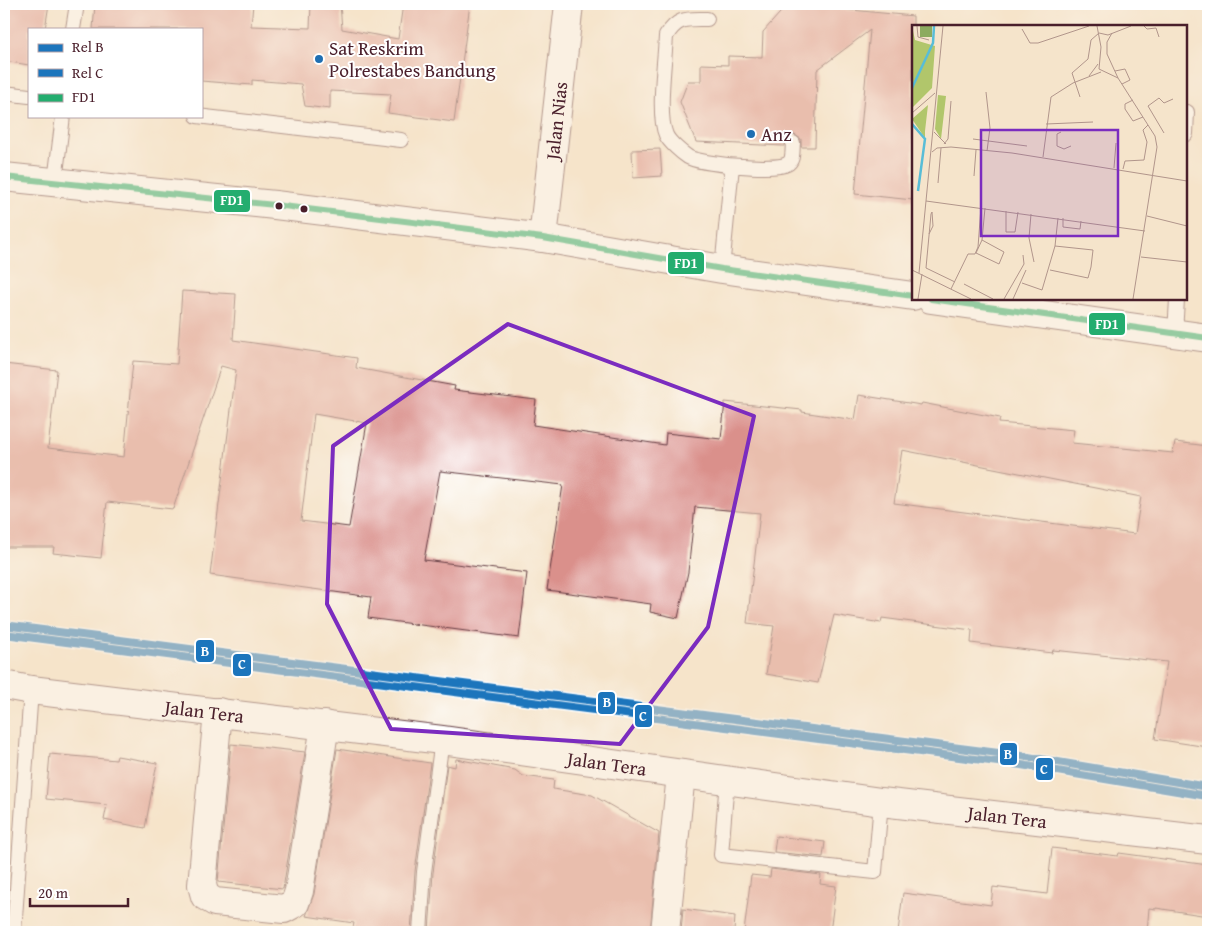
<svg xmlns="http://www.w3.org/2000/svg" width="1212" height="936" font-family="'Gentium Book Plus',serif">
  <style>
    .building { fill: #da908b; fill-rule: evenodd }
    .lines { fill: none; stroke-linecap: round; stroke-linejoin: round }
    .service-casing { stroke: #643d43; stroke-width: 16 }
    .minor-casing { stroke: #643d43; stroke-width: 30 }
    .tertiary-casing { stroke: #643d43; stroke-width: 30 }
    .service { stroke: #fff; stroke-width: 14 }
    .minor { stroke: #fff; stroke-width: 28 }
    .tertiary { stroke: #fff; stroke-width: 28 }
    .bus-1-casing { stroke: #fff; stroke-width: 10 }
    .bus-1 { stroke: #24ad6f; stroke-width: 6 }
    .rail-1-casing { stroke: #fff; stroke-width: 11 }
    .rail-2-casing { stroke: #fff; stroke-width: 11 }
    .rail-1 { stroke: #1c75bc; stroke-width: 8 }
    .rail-2 { stroke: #1c75bc; stroke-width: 8 }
    .marked { fill: none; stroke: #7b2cbf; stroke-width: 4; stroke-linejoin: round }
    .poi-dot { fill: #1f6fb2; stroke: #fff; stroke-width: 2 }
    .bus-dot { fill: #4a1f2b; stroke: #fff; stroke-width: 2 }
    .labels { text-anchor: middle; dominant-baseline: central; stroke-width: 4; stroke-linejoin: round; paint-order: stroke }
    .poi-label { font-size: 19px; fill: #4a1f2b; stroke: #fff; text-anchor: start }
    .street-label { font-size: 19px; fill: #4a1f2b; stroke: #fff }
    .inset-river { fill: none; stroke: #58bdd7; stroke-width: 2.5 }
    .inset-road { fill: none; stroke: #b1958b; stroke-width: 1 }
    .view { fill: #7b2cbf; fill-opacity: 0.15; stroke: #7b2cbf; stroke-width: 2.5 }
    .inset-edge { fill: none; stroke: #4a1f2b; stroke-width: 2.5 }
    .line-badge { stroke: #fff; stroke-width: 2 }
    .badge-label { font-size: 14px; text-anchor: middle; font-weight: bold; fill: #fff }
  </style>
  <rect width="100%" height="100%" fill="#fff"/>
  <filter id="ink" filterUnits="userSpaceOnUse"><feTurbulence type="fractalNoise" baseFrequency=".02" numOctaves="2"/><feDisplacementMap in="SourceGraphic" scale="10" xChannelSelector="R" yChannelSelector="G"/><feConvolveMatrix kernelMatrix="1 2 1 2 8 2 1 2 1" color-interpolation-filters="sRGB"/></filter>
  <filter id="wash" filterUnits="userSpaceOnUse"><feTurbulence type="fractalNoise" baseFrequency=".0096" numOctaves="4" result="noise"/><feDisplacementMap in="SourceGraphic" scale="20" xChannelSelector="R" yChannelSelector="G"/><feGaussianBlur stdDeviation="1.12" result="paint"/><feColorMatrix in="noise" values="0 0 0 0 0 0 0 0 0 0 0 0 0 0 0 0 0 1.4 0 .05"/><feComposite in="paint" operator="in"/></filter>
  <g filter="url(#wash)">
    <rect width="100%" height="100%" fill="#f5e4cb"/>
    <g id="blocks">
      <path class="building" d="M4,4H49L45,29H29V65L4,61Z
        M95,4H253L251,26L310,28L311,4H340L342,29L398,39L403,4H470L454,122L388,113L391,94L330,91V109L305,106L301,84L252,80V85L201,81V29H93Z
        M788,4H841V9L913,16V200L855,194L870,30L817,70L815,147H801V139L793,134L786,138L784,146L696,142L680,102L688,81H701V64L728,65V56L762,57L763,32Z
        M660,149L662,176L633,178L632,150Z
        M182,291L236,294L233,340L357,358L356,368L455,386L454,390L536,400L533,425L665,445L666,433L721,439L725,402L802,410V412L855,420L859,395L921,405L922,403L1000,418L999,423L1074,430L1072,443L1173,453L1175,442L1208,446V747L1155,739L1167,662L1053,650L1052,653L971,643L972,630L882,618L881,623L834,615L818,683L766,674L774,626L747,623L760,513L695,507L688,572L678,618L650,612L651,604L547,590L563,485L440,471L424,560L527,573L519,638L368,618L371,597L210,575L236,370L221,366L173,509L107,502L101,558L53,553L54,547H4V477H5L8,399H4V364L57,370L48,448L124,457L133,361L177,364ZM314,414L367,423L349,527L301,521ZM902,450L1141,497L1135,534L894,503Z
        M231,744L305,752L283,889L218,882Z
        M337,749L430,763L415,871L411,932H352L354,923L306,916L314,894Z
        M50,754L116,760L117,756L157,763L145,828L104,820L107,805L46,799Z
        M456,759L515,770L523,776L554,780L553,789L592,795L659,833L650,932H429L433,873L447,765L455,767Z
        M776,836L825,842L823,857L774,852Z
        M1052,848L1118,856L1119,853L1208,865V916L1156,908V909L1149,908L1147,932H898L903,893L991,905L993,887L1047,894Z
        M771,869L821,875L820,884L836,886L830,932H744L751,875L770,877Z
        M683,909L735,916L734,932H681Z"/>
    </g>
  </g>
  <g filter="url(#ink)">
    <use href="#blocks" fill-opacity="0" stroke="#643d43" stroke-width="1"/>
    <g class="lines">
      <defs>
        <path id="service" d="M707,19C686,19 678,17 666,36C665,60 657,115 666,135C669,142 682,153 688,157C700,164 775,171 787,164C794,161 792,150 793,143
          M73,29L77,4
          M4,93L29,96
          M197,116L401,140
          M1186,134L1187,112
          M55,181L63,116
          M722,269L732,166
          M1175,334L1177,299
          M727,780L721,855L875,872L881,802
          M14,932L31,690
          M420,932L424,872L442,740"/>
        <g id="minor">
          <path id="s1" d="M543,238L569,4"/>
          <path id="s2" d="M4,685L31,690L442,740L881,802L1208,840"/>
          <path d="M218,712L202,885L205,896L215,902L284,909L295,903L299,891L325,725"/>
          <path d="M665,932L681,774"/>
        </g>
        <path id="tertiary" d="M4,177L275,205L543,238L722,269L913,296
          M931,299L1208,338"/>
      </defs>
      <use href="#service" class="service-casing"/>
      <use href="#minor" class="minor-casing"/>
      <use href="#tertiary" class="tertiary-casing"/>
      <use href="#service" class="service"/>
      <use href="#minor" class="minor"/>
      <use href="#tertiary" class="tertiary"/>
      <defs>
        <path id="bus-1" d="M4,177L275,205L543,238L722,269L913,296
          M931,299L1208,338"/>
      </defs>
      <use href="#bus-1" class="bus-1-casing"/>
      <use href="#bus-1" class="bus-1"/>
      <defs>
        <path id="rail-1" d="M4,625L1022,756L1208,787"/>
        <path id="rail-2" d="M4,634L1021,765L1207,796"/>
      </defs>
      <use href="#rail-1" class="rail-1-casing"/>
      <use href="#rail-2" class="rail-2-casing"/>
      <use href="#rail-1" class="rail-1"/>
      <use href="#rail-2" class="rail-2"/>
    </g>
  </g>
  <path d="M0 0H1212V936H0ZM508,324L754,416L708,627L620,744L391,729L327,604L333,446Z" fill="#f5e4cb" fill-opacity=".55" fill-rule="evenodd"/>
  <path class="marked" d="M508,324L754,416L708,627L620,744L391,729L327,604L333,446Z"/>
  <g class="poi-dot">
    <circle cx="319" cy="59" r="5"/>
    <circle cx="751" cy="134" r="5"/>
  </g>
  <g class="bus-dot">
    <circle cx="279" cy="206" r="4.5"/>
    <circle cx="304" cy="209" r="4.5"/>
  </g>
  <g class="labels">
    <g class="poi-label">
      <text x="329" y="48">Sat Reskrim<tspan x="329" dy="22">Polrestabes Bandung</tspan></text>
      <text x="761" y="134">Anz</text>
    </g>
    <g class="street-label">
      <text stroke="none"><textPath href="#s1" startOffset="118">Jalan Nias</textPath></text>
      <text stroke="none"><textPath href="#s2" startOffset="202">Jalan Tera</textPath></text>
      <text stroke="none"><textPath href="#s2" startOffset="608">Jalan Tera</textPath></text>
      <text stroke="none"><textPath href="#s2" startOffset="1012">Jalan Tera</textPath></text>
    </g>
  </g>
  <g transform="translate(912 25)">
    <rect width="275" height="275" fill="#f5e4cb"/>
    <path d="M8,1H20V12H8Z" fill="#8cab5f"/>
    <path d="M0,1L3,15L23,21L20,63L0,83ZM26,70L34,71L29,114L23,104ZM16,80L13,106V113L0,94Z" fill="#b1c66b"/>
    <path class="inset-river" d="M0,63L21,18L22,1M0,99L13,114L6,166"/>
    <path class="inset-road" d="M5,1L6,12L17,15M185,1L189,22L187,44L206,53M232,1L235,4L244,3L247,12M110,4L118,18H126L177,1M200,8L195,17V29L206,53L243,111L245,122L221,274M203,46L213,44L218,55L210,59M177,51L186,39M74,67L78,103L75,126M168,72L160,48L176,34L179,15L187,8L196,10L219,1M221,75L213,79V84L221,96L231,92M0,88L23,68M134,99L181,97M22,107L34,119M149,107L145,109V121L152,124L159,121M252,108L236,81L247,73L252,78L261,74M61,114L115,121M32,119L36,114L39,76M20,127L25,123L39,122L100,128L275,156M131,132L139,72L161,58L189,47M202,143L204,118M211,144L213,136L232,135L235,117L231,105L236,100M62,151L64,125M26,158L29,123M14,176L233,206M94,186V207H103L106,187M119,189L117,213L122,237M235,191L275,201M151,193V202L168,204L169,196M17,209L21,201L20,187L19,189L14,243L43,257M70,215L92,227L87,239L64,228L70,215L73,183M229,232L275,237M0,245L59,274M138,245L176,253L179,242L181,225L143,221M7,248L31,1M110,258L130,265L143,221L146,193M52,259L81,274M39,264L56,229H63L66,222L69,182M6,274L10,249M92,274L112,239L111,230M101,274L114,245"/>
    <path class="view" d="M69,105H206V211H69Z"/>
    <rect width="275" height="275" class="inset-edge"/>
  </g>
  <g class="line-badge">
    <rect x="213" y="189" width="38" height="24" rx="5" fill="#24ad6f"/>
    <rect x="667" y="251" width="38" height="24" rx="5" fill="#24ad6f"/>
    <rect x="1088" y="312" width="38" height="24" rx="5" fill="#24ad6f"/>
    <rect x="195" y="639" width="20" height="24" rx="5" fill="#1c75bc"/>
    <rect x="232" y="653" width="20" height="24" rx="5" fill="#1c75bc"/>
    <rect x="597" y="691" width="19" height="24" rx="5" fill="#1c75bc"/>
    <rect x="634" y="704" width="19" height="24" rx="5" fill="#1c75bc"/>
    <rect x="999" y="742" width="19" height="24" rx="5" fill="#1c75bc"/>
    <rect x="1035" y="757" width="19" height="24" rx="5" fill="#1c75bc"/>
  </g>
  <g class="badge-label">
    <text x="232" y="205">FD1</text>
    <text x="686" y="268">FD1</text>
    <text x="1107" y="329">FD1</text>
    <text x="205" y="656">B</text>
    <text x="242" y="669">C</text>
    <text x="607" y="707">B</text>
    <text x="643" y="721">C</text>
    <text x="1008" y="759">B</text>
    <text x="1044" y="774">C</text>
  </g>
  <rect width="1212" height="936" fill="none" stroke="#fff" stroke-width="20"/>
  <rect x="28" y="28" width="175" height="90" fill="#ffffff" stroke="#b7a5aa"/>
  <rect x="38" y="44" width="25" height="8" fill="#1c75bc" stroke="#b7a5aa"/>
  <text x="72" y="52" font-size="15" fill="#4a1f2b">Rel B</text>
  <rect x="38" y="69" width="25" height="8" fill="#1c75bc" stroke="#b7a5aa"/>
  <text x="72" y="78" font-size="15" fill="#4a1f2b">Rel C</text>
  <rect x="38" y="94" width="25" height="8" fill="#24ad6f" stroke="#b7a5aa"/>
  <text x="72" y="102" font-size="15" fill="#4a1f2b">FD1</text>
  <path d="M30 898v8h98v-8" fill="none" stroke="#4a1f2b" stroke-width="2.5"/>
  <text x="38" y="898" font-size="15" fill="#4a1f2b" stroke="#ffffff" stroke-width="4" paint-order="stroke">20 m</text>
</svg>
